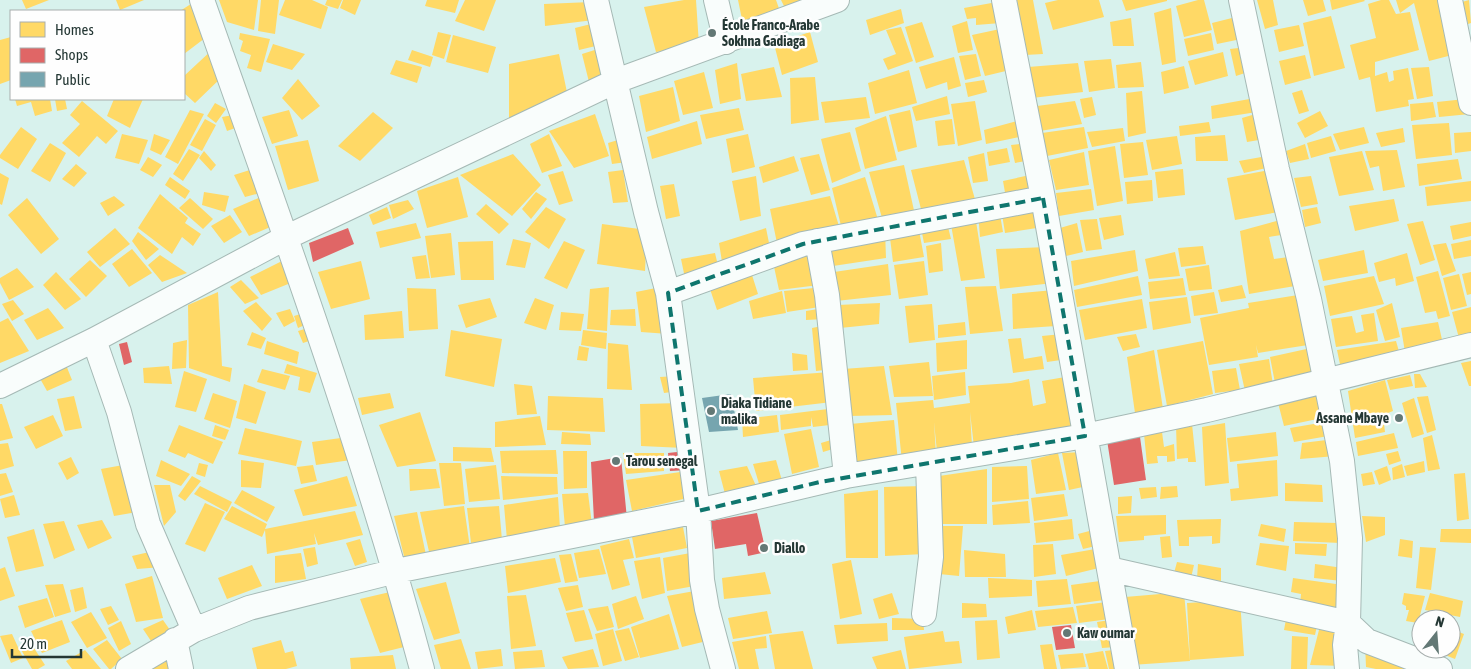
<svg xmlns="http://www.w3.org/2000/svg" width="1471" height="669" font-family="'Asap Condensed',sans-serif">
  <style>
    .homes { fill: #ffd966 }
    .shops { fill: #e06666 }
    .public { fill: #76a5af }
    .lines { fill: none; stroke-linecap: round; stroke-linejoin: round }
    .street-casing { stroke: #a5b9b5; stroke-width: 26 }
    .street { stroke: #f9fdfc; stroke-width: 24 }
    .marked { fill: none; stroke: #0f766e; stroke-width: 4; stroke-dasharray: 10 6; stroke-linejoin: round }
    .poi-dot { fill: #637875; stroke: #fefefe; stroke-width: 2 }
    .labels { text-anchor: middle; dominant-baseline: central; stroke-width: 5; stroke-linejoin: round; paint-order: stroke }
    .poi-label { font-size: 14px; font-weight: bold; fill: #243734; stroke: #fefefe; text-anchor: start }
  </style>
  <rect width="100%" height="100%" fill="#d8f2ed"/>
  <path class="homes" d="M22,0H49L26,9Z
    M116,0H144L120,10Z
    M219,0H258L254,30L227,22Z
    M261,0H279L275,34L258,31Z
    M285,0H312L328,7L321,29L279,15Z
    M327,0H342L338,9L325,5Z
    M343,0H361L355,15L340,8Z
    M427,0H459L455,13L425,6Z
    M465,0H496L484,31L455,21Z
    M684,0H696L699,45L656,52L644,7Z
    M738,0H776L781,14L744,29Z
    M781,0H814L786,10Z
    M1017,0H1033L1043,54L1025,55Z
    M1058,0H1099L1104,17L1053,30L1045,3Z
    M1122,0H1167V1L1126,11Z
    M1198,0H1204L1212,30L1184,37L1176,6Z
    M1257,0H1273L1278,25L1265,29Z
    M1303,0H1323L1326,11L1308,16Z
    M1330,0H1364L1365,1L1332,10Z
    M1381,0H1389L1396,14L1410,12L1419,50L1375,62V76L1387,72L1389,82L1394,80L1393,71L1408,68L1414,99L1408,100L1409,106L1376,112L1370,77L1359,80L1350,45L1376,38L1368,4Z
    M1396,0H1448L1456,54L1429,61L1414,3L1400,13Z
    M1469,0L1471,23L1468,24L1462,2Z
    M194,2L209,35L184,54V11H180Z
    M591,2L594,20L545,26L544,4Z
    M997,2L1001,23L976,25V18L967,19L964,8Z
    M1171,8L1176,62L1162,65L1154,13Z
    M901,9L904,23L870,35L866,20Z
    M1240,16L1246,38L1217,44L1212,23Z
    M1331,16L1345,68L1314,76L1303,23Z
    M1131,18L1134,46H1113L1110,22Z
    M967,21L973,50L958,53L952,26Z
    M922,22L934,57L916,63L905,27Z
    M595,23L600,45L579,50L575,28Z
    M1299,25L1304,46L1279,52L1274,30Z
    M901,27L913,61L888,70L883,59L896,54L886,30Z
    M1000,29L1010,70L985,76L972,35Z
    M438,32L451,35L444,59L432,55Z
    M810,32L818,62L782,75L774,44Z
    M240,33L270,39L261,72L247,68L251,55L240,51L243,41L239,39Z
    M1211,33L1214,50L1188,56L1184,39Z
    M453,35L496,47L488,73L446,62Z
    M11,37V80L0,84V40Z
    M273,44L305,54L292,70L266,62Z
    M1247,47L1251,71L1236,76L1230,49Z
    M601,48L609,75L589,82L582,54Z
    M213,49L223,76L195,103L184,93V76Z
    M412,50L433,57L430,67L408,60Z
    M1223,52L1228,76L1195,85L1188,61Z
    M559,54L568,97L509,119V64Z
    M976,54L981,76L965,80L959,56Z
    M1305,55L1311,78L1285,85L1279,61Z
    M954,57L961,86L948,90L947,82L926,89L919,67Z
    M1111,59L1115,88L1089,92L1084,61Z
    M396,60L422,67L417,83L390,74Z
    M1141,62L1144,87L1118,88L1116,65Z
    M737,63L741,99L720,104L715,70Z
    M1078,63L1083,92L1032,98L1028,67Z
    M1184,66L1189,88L1164,94L1161,72Z
    M774,67L782,97L746,101L741,74Z
    M1429,67L1433,96L1417,99L1411,68Z
    M909,70L917,103L875,114L868,83Z
    M704,72L713,108L683,115L674,81Z
    M815,77L819,120L791,124L790,78Z
    M298,79L320,106L302,120L282,98Z
    M984,80L987,92L968,97L965,83Z
    M673,87L680,121L646,132L639,96Z
    M1302,90L1309,111L1299,114L1292,93Z
    M1142,91L1146,133L1128,137L1126,93Z
    M947,96L950,114L916,121L912,107Z
    M866,97L870,118L825,123L821,102Z
    M1092,97L1096,115L1084,118L1080,99Z
    M1255,98L1257,112L1212,119L1211,106Z
    M15,99H50L52,111L35,116L31,102L17,106Z
    M55,99H65L67,109L57,111Z
    M114,99H143L130,128L107,116Z
    M1465,99L1470,114L1439,117L1437,102Z
    M82,101L118,131L106,144L97,136L79,157L62,143L80,124L70,115Z
    M975,101L982,140L958,146L951,104Z
    M1075,101L1082,124L1040,131L1037,106Z
    M1433,102L1436,117L1411,121L1410,104Z
    M215,103L226,109L216,123L207,116Z
    M739,108L744,130L706,139L700,115Z
    M190,110L204,114L178,164L165,157Z
    M289,110L298,136L272,144L262,117Z
    M910,110L917,147L898,152L889,115Z
    M1320,111L1328,126L1305,138L1297,123Z
    M373,112L393,128L360,161L338,146Z
    M1259,113L1265,139L1247,142L1242,118Z
    M595,114L609,156L574,168L549,131Z
    M233,115L238,127L227,131L222,117Z
    M886,116L897,160L865,169L855,128Z
    M205,119L216,125L202,151L190,145Z
    M952,119L955,144L938,146L935,121Z
    M1021,120L1024,136L986,144L984,130Z
    M697,121L702,144L652,159L647,137Z
    M1209,122L1211,132L1180,136L1179,126Z
    M1449,123L1452,155L1416,159L1412,125Z
    M21,127L37,139L18,169L0,158V155Z
    M1084,127L1088,148L1047,156L1042,133Z
    M1364,127L1369,143L1340,150L1333,134Z
    M1123,128L1125,141L1092,147L1087,132Z
    M1403,128L1405,142L1381,147L1376,133Z
    M850,132L861,171L832,183L821,139Z
    M1471,132V151L1455,153L1454,133Z
    M122,134L148,140L139,164L115,158Z
    M154,134L170,140L161,155L150,150Z
    M549,134L562,166L542,173L530,144Z
    M748,134L755,167L732,173L726,139Z
    M1225,135L1228,161H1196L1195,137Z
    M1177,136L1182,164L1152,170L1146,140Z
    M1331,136L1336,151L1311,158L1307,143Z
    M628,137L634,161L612,164L608,143Z
    M308,140L319,181L288,190L275,146Z
    M1143,142L1148,175L1124,178L1120,144Z
    M50,143L66,153L50,182L31,171Z
    M1027,143L1031,160L1015,163L1011,145Z
    M1305,144L1309,159L1290,163L1286,151Z
    M1115,146L1123,201L1097,206L1088,151Z
    M1007,148L1010,162L989,166L987,152Z
    M189,149L200,155L183,181L173,174Z
    M1397,150L1405,187L1383,191L1379,166L1370,168L1365,151Z
    M204,151L216,165L211,171L199,158Z
    M1362,151L1374,190L1339,196L1329,157Z
    M1084,152L1089,185L1056,190L1049,160Z
    M984,153L988,181L973,183L968,157Z
    M513,154L541,185L512,216L460,175Z
    M819,154L830,190L811,195L800,158Z
    M794,156L799,171L763,183L759,167Z
    M1267,156L1271,167L1244,173L1239,161Z
    M148,157L162,165L153,177L140,170Z
    M1458,159L1462,179L1419,186L1417,164Z
    M964,160L976,203L922,213L911,170Z
    M76,164L87,173L74,187L62,179Z
    M904,165L915,215L884,225L869,172Z
    M253,169L264,192L245,197L234,175Z
    M1183,169L1185,195L1158,198L1155,172Z
    M1275,169L1284,211L1235,220L1227,178Z
    M623,170L628,202L613,203L608,172Z
    M563,171L573,201L559,205L548,175Z
    M0,173L9,178L2,205L0,204Z
    M1030,175L1035,198L1007,204L1003,181Z
    M756,176L761,216L740,221L732,181Z
    M1311,176L1318,204L1301,207L1294,178Z
    M170,177L190,191L185,199L165,185Z
    M458,177L468,217L427,228L417,191Z
    M865,177L879,223L842,230L832,188Z
    M1152,180L1153,201L1127,204L1125,182Z
    M1471,181V201L1427,206L1425,187Z
    M674,184L680,216L666,219L660,186Z
    M1091,189L1094,210L1059,216L1056,193Z
    M204,192L229,196L225,212L202,205Z
    M536,192L547,199L531,219L522,209Z
    M160,194L188,218L185,223L201,234L193,246L182,237L172,254L138,228Z
    M114,196L125,205L108,216L100,203Z
    M263,196L275,225L249,236L233,209Z
    M830,196L841,233L778,248L770,209Z
    M27,198L59,239L41,254L8,215Z
    M190,198L213,219L203,229L179,208Z
    M1394,199L1399,221L1355,231L1349,206Z
    M408,200L414,209L393,219L389,205Z
    M1039,201L1043,227L1005,233L1001,208Z
    M486,204L509,224L499,234L476,214Z
    M387,207L391,218L373,225L369,215Z
    M546,207L566,219L549,249L525,232Z
    M1317,207L1321,223L1305,227L1302,210Z
    M999,209L1003,232L980,237L978,212Z
    M230,215L242,232L224,243L211,226Z
    M975,215L985,278L961,281L950,219Z
    M1121,215L1124,235L1104,240L1099,218Z
    M946,219L951,239L924,243L920,223Z
    M1097,219L1102,249L1086,251L1080,220Z
    M1284,219L1288,234L1269,237L1274,259L1296,256L1301,285L1249,294L1240,231Z
    M1423,221L1435,260L1420,265L1407,224Z
    M1471,222V236L1453,240L1450,226Z
    M416,223L421,238L380,248L376,232Z
    M1077,223L1083,252L1066,256L1060,228Z
    M602,224L647,230L645,271L597,264Z
    M918,225L924,257L893,262L889,230Z
    M115,228L130,244L100,267L87,252Z
    M766,228L771,253L723,268L719,243Z
    M885,230L886,258L833,266L831,243Z
    M138,232L159,249L146,260L132,241Z
    M451,233L455,275L431,278L425,236Z
    M513,239L531,243L525,268L506,265Z
    M1471,240V256L1454,259L1451,244Z
    M493,241L494,280H461L458,242Z
    M564,241L585,250L567,289L544,278Z
    M941,243L943,271L929,273L926,246Z
    M1446,243L1456,271L1442,276L1433,245Z
    M1203,246L1206,264L1181,267L1178,248Z
    M814,247L819,285L779,290L773,262Z
    M1047,247L1053,283L1000,289L996,249Z
    M132,249L152,273L129,287L112,264Z
    M1135,250L1138,271L1074,286L1071,261Z
    M1364,250L1368,273L1323,281L1318,260Z
    M1175,252L1180,276L1149,279L1145,259Z
    M715,253L720,274L686,283L681,259Z
    M1407,253L1414,281L1396,286L1395,278L1379,282L1374,263Z
    M160,255L187,273L162,282L148,265Z
    M426,255L430,278L416,279L412,257Z
    M90,260L107,276L86,297L69,279Z
    M284,260L298,280L261,295L250,277Z
    M361,261L370,299L331,309L318,272Z
    M924,261L928,295L899,299L894,265Z
    M888,264L891,295L836,301L834,272Z
    M1209,265L1212,289L1189,291L1185,269Z
    M17,268L34,287L9,300L0,283V278Z
    M1438,271L1450,316L1438,319L1436,311L1425,313L1416,277Z
    M56,272L81,299L65,310L43,285Z
    M1471,272V294L1467,295L1462,274Z
    M1459,274L1467,306L1451,310L1443,278Z
    M752,275L758,294L717,310L709,286Z
    M1138,276L1142,295L1077,307L1074,290Z
    M1374,276L1384,304L1330,316L1324,286Z
    M1183,278L1186,295L1150,299L1148,282Z
    M241,280L259,298L245,304L230,287Z
    M1242,285L1246,298L1221,302L1218,290Z
    M996,286L1003,331L970,334L965,287Z
    M609,287L607,331L587,329L590,289Z
    M661,287L669,334L641,332L636,292Z
    M824,287L826,306L787,312L784,291Z
    M407,288L436,289L438,329L409,331Z
    M1054,290L1056,326L1013,329L1012,294Z
    M782,291L786,313L753,319L749,301Z
    M218,292L222,366L232,368L230,382L189,368L188,305Z
    M1214,292L1218,313L1194,316L1191,296Z
    M1298,295L1308,345L1258,353L1256,345L1258,357L1209,365L1200,318L1249,308L1248,303Z
    M1187,297L1191,323L1153,330L1149,302Z
    M490,298L497,317L466,328L458,305Z
    M535,298L554,305L546,330L524,323Z
    M1142,299L1147,328L1085,340L1079,310Z
    M13,300L24,314L12,321L2,304Z
    M256,302L272,319L262,331L243,311Z
    M880,303L879,324L840,328L838,305Z
    M1392,303L1400,337L1385,341L1376,310Z
    M932,304L935,340L909,343L905,306Z
    M1471,307V340L1460,342L1452,312Z
    M48,308L64,328L37,340L24,320Z
    M824,308L825,319L806,320V311Z
    M290,309L295,321L284,327L276,313Z
    M635,309L636,326L610,325L611,310Z
    M402,311L404,338L365,340L364,315Z
    M307,312L311,322L298,328L294,316Z
    M561,312L584,314L581,331L559,330Z
    M1374,313L1378,341L1336,347L1331,319L1352,316L1356,333L1364,331L1361,315Z
    M8,318L29,351L0,363V322Z
    M965,322L966,335L938,338V325Z
    M1438,322L1443,344L1405,352L1401,328Z
    M827,325L833,369L816,371L812,328Z
    M308,328L312,340L303,343L298,331Z
    M451,330L502,339L494,387L445,376Z
    M583,330L607,333L606,349L581,345Z
    M252,332L266,338L261,349L247,345Z
    M1062,334L1068,359L1047,362L1042,336Z
    M1136,334L1140,347L1123,351L1117,337Z
    M1021,338L1024,359L1042,356L1044,369L1013,373L1008,339Z
    M187,340L186,368L172,369L173,343Z
    M967,340V369L937,372L936,343Z
    M267,341L299,352L297,364L264,354Z
    M1203,341L1213,394L1167,406L1157,350Z
    M1396,341L1400,355L1341,369L1337,350Z
    M608,343L628,345L632,390L607,389Z
    M579,346L589,348L587,361L577,360Z
    M1311,348L1316,373L1275,383L1270,357Z
    M1154,350L1163,409L1135,413L1127,357Z
    M792,353L807,355L808,370L793,371Z
    M1269,359L1273,385L1245,391L1239,364Z
    M1471,361V386H1469L1461,363Z
    M929,362L933,396L894,397L889,366Z
    M287,364L317,373L310,393L298,390L300,377L284,373Z
    M66,365L72,380L47,391L38,375Z
    M169,366L172,384L144,383L143,368Z
    M884,366L892,415L850,416L843,369Z
    M1236,368L1240,390L1215,393L1212,371Z
    M262,369L290,376L285,390L257,382Z
    M184,371L207,379L196,412L175,407Z
    M830,372L832,402L756,411L753,378Z
    M965,372L966,395L934,400L932,376Z
    M1414,374H1420L1427,387L1415,388Z
    M1410,375L1413,386L1390,390L1387,380Z
    M676,376L679,391L664,393L660,377Z
    M1071,376L1079,427L974,447L970,412L972,446L937,452L934,422L936,455L902,462L896,403L933,400L934,408L970,403L968,386L1011,383L1029,379L1033,406L1046,403L1042,381Z
    M1385,380L1393,411L1383,415L1385,432L1355,438L1348,391Z
    M244,384L266,392L256,424L236,418Z
    M514,384L532,386L537,414L517,415Z
    M1322,391L1327,417L1284,426L1277,399Z
    M213,393L237,401L230,428L204,419Z
    M390,393L394,408L362,415L358,398Z
    M74,396L82,428L65,431L57,399Z
    M548,396L603,398L605,432L547,430Z
    M1428,396L1436,430L1427,433L1417,397Z
    M1414,398L1424,434L1412,438L1402,403Z
    M681,403L684,448L641,446L640,404Z
    M0,404H2L13,438L0,441Z
    M836,408L838,424L813,427L811,417V426L781,430L780,415Z
    M420,412L436,461L397,467L379,425Z
    M53,415L63,436L36,449L24,427Z
    M777,415L779,432L743,437L742,419Z
    M540,416L546,445L495,447V422Z
    M894,420L898,462L855,470L850,424Z
    M1331,421L1334,435L1294,442L1290,428Z
    M1225,423L1229,483L1205,486L1202,427Z
    M1192,424L1196,462H1188V458L1177,459L1176,425Z
    M179,425L223,442L213,464L188,453L185,458L168,451Z
    M215,425L229,430L225,440L212,436Z
    M245,428L302,441L296,466L238,454Z
    M811,429L819,467L792,474L784,434Z
    M562,432L590,434L591,445L561,444Z
    M1162,432L1164,447L1174,444L1175,461L1167,462V456H1157L1158,463L1147,464L1144,434Z
    M1276,432L1278,456L1230,462L1227,438Z
    M1394,433L1398,448L1358,456L1356,442Z
    M1432,435L1440,469L1428,471L1423,438Z
    M348,437L351,460L316,465L312,442Z
    M1335,439L1336,456L1300,459L1302,443Z
    M831,440L833,449L823,452L821,443Z
    M8,443L14,466L0,470V444Z
    M453,447L491,448L494,462L453,461Z
    M556,450L558,474L502,473L500,451Z
    M563,451H587V488L564,489Z
    M1398,451L1401,461L1389,465L1386,454Z
    M1084,452L1092,485L1069,490L1062,453Z
    M623,453H664V471L626,474Z
    M1058,453L1066,490L1036,494L1031,460Z
    M71,457L79,473L67,480L58,463Z
    M161,460L190,474L181,486L156,476Z
    M241,460L264,463L261,488L241,487Z
    M776,460L783,484L760,487L753,464Z
    M1277,460L1278,496L1231,501L1230,489L1239,488L1237,464Z
    M1424,461L1425,472L1407,476L1404,466Z
    M199,463L208,465L205,477L196,474Z
    M439,463H461L465,504L444,506Z
    M129,464L143,511L114,516L101,469Z
    M1402,464L1405,477L1393,480L1392,468Z
    M313,465L317,481L301,484L297,467Z
    M496,465L500,499L469,502L465,469Z
    M747,466L757,488L725,494L719,471Z
    M1027,466L1029,499L992,502V467Z
    M1387,466L1391,480L1379,485L1374,471Z
    M409,469H436L440,488L410,491Z
    M987,469V524H941L939,476Z
    M687,471L692,497L632,511L626,480Z
    M1372,472L1375,484L1363,486L1361,474Z
    M6,473L13,492L0,496V474Z
    M1465,473L1469,519L1457,521L1454,474Z
    M192,476L201,481L185,501L178,496Z
    M347,476L357,506L303,516L294,490Z
    M501,476L557,477L558,494L503,500Z
    M1285,483L1322,485L1323,502L1285,501Z
    M154,485H170L176,512L164,526Z
    M200,486L232,502L227,512L194,494Z
    M925,486L924,554L885,556L884,487Z
    M1177,486L1178,497L1160,499L1161,487Z
    M1156,487L1157,497L1141,499L1139,488Z
    M242,490L275,507L267,522L234,503Z
    M878,490V558H846L844,494Z
    M588,493L592,525L565,527L562,494Z
    M1064,494L1068,516L1034,521L1031,498Z
    M14,495L20,515L5,518L0,499Z
    M1132,496L1131,513L1118,514V497Z
    M558,497L560,529L507,540L504,505Z
    M1028,501L1030,523L993,525L992,505Z
    M205,503L225,512L205,552L185,544Z
    M232,506L267,524L265,529L355,511L363,535L318,545L314,533L316,544L267,554L265,530L262,537L224,519Z
    M464,506L470,548L430,556L420,512Z
    M499,506L502,540L471,543L467,508Z
    M417,512L426,555L405,560L394,516Z
    M1166,515V534L1144,536V540L1119,542L1116,516Z
    M1362,516L1385,517V535L1366,542Z
    M1072,519L1074,539L1036,543L1034,523Z
    M1221,519L1220,543L1212,544V536L1189,537V546H1179L1177,520Z
    M102,520L112,538L88,549L77,525Z
    M64,521L75,550L54,559L43,524Z
    M1294,522L1338,523L1341,543L1293,541Z
    M1261,524L1286,529L1284,542L1258,536Z
    M943,526H963L959,576L939,574Z
    M683,527L687,548L636,558L632,537Z
    M34,529L44,566L16,572L7,537Z
    M1097,529L1100,545L1083,549L1078,534Z
    M1441,529H1471V543L1440,542Z
    M1170,536L1172,557L1162,558L1160,537Z
    M360,539L367,562L355,566L346,543Z
    M629,539L634,558L623,560L630,585L612,590L600,546Z
    M1400,539L1413,541L1412,558L1398,556Z
    M1260,543L1289,546L1286,571L1256,565Z
    M1295,543L1327,544L1326,556L1295,554Z
    M1053,544L1056,574L1034,577L1033,545Z
    M315,547L318,564L307,567L303,549Z
    M1420,547L1436,548L1431,590L1416,588Z
    M1101,548L1107,566L1066,576L1061,555Z
    M599,549L606,574L579,578L574,553Z
    M158,550L162,567L137,569L132,556Z
    M964,550L1005,554L1006,577H965Z
    M696,552L700,585L667,591L663,558Z
    M301,553L306,579L275,583V556Z
    M571,554L578,581L565,583L559,555Z
    M660,557L665,593L642,599L634,561Z
    M555,558L561,582L508,593L505,566Z
    M851,560L862,614L840,619L832,564Z
    M1177,562L1194,565L1191,578L1174,573Z
    M1198,564L1221,568V581L1197,578Z
    M1315,564L1343,568L1342,581L1314,578Z
    M252,565L262,586L227,599L218,578Z
    M5,567L15,596L0,601V569Z
    M765,572L771,594L724,599L722,578Z
    M152,576L163,618L136,622L125,584Z
    M988,578L1032,580V596L989,598Z
    M1293,578L1343,585L1339,610L1300,604L1301,594L1291,592Z
    M1067,579L1071,604L1038,607L1036,581Z
    M1107,580L1112,599L1074,604L1071,585Z
    M446,582L460,633L434,640L416,589Z
    M63,584L71,612L55,617L45,585Z
    M578,585L583,607L566,611L558,588Z
    M83,587L87,608L75,612L70,590Z
    M700,590L711,640L682,647L667,596Z
    M390,592L408,646L380,653L360,599Z
    M1184,592L1190,661L1131,665L1125,597Z
    M892,593L899,614L879,619L873,599Z
    M1404,593L1425,596L1418,623L1406,621L1409,610H1406V606L1402,604Z
    M1430,593L1463,601L1460,617L1425,610Z
    M526,595L536,646L511,649L507,596Z
    M636,596L644,619L618,629L612,604Z
    M47,598L54,617L25,628L18,606Z
    M1240,600L1244,656L1190,660L1187,603Z
    M1114,601L1117,618L1079,623L1076,606Z
    M962,603L986,604L987,617L962,618Z
    M111,606L119,620L108,625L100,609Z
    M608,606L614,627L597,631L588,609Z
    M1073,607L1077,623L1038,627L1035,611Z
    M584,610L593,639L575,642L566,613Z
    M1032,610L1036,630L1008,634L1005,617Z
    M767,611L772,633L733,639L728,618Z
    M91,612L107,638L87,648L71,622Z
    M669,614L679,649L640,658L631,627Z
    M1287,614L1318,621L1315,635L1284,630Z
    M892,618L923,619L924,630H892Z
    M62,620L70,642L42,653L31,631Z
    M163,620L170,630L151,641L143,629Z
    M997,620L1000,658L977,660L975,621Z
    M1110,620L1116,647L1102,648L1097,622Z
    M121,621L131,644L119,651L108,628Z
    M887,623L888,641L837,644L834,625Z
    M1320,626L1343,632L1344,666L1310,665Z
    M629,628L639,657L625,661L615,631Z
    M613,629L622,661L603,666L595,634Z
    M1451,629L1464,634L1455,659L1430,649H1451Z
    M803,631L813,669H775L769,635Z
    M943,631L945,642L959,641L962,663L909,669L904,637Z
    M12,634L23,658L11,663L0,636Z
    M766,636L767,648L755,649L759,669H739L732,642Z
    M1292,636L1308,637L1307,669H1291Z
    M461,639L471,669H441L434,645Z
    M107,640L122,659L111,669H109L93,649Z
    M281,640L285,653L293,651L297,666L286,669H257L252,648Z
    M30,642L45,665L38,669H32L19,646Z
    M1365,643L1408,657L1405,669H1376L1366,667Z
    M1052,644L1057,669H1044L1040,645Z
    M501,649L503,666L478,669L475,652Z
    M593,649L599,667L568,669L562,657Z
    M1121,649L1125,669H1109L1105,651Z
    M85,650L101,669H72L66,661Z
    M542,650L545,667L515,669L513,652Z
    M901,650L906,669H877L872,657Z
    M1103,651L1108,669H1089L1085,654Z
    M1083,653L1086,667L1061,669L1058,655Z
    M393,655L396,669H351L350,658Z
    M173,658L175,669H151Z"/>
  <path class="shops" d="M348,228L354,244L313,262L309,243Z
    M127,342L132,362L124,365L119,344Z
    M1140,437L1146,480L1114,485L1107,440Z
    M686,451L689,470L670,471L668,453Z
    M621,457L627,519L594,521L591,462Z
    M757,513L766,552L748,556L746,544L715,549L711,521Z
    M1071,625L1075,648L1056,650L1052,627Z"/>
  <path class="public" d="M731,394L738,430L709,432L702,398Z"/>
  <g class="lines">
    <defs>
      <path id="street" d="M202,0C280,221 361,442 422,669
        M596,0L646,212L668,293L698,511L702,580L707,609L723,669
        M716,0L726,42
        M1004,0L1043,198L1109,569L1348,623L1367,641L1440,669
        M1241,0L1277,169L1309,299L1342,461L1350,538L1348,623L1345,645L1347,669
        M1450,0L1471,103
        M817,241L827,295L846,476
        M668,293L803,244L1043,198
        M94,340L119,412L148,524L194,630
        M0,386L94,340L285,238L616,81L837,0
        M1109,569L1127,669
        M924,614L931,557L928,463
        M175,640L181,669
        M128,669L194,630L249,608L396,571L698,511L846,476L1085,436L1207,410L1471,345"/>
    </defs>
    <use href="#street" class="street-casing"/>
    <use href="#street" class="street"/>
  </g>
  <path class="marked" d="M1043,198L1085,436L820,482L698,511L668,293L803,244Z"/>
  <g class="poi-dot">
    <circle cx="712" cy="33" r="5"/>
    <circle cx="711" cy="411" r="5"/>
    <circle cx="1399" cy="418" r="5"/>
    <circle cx="616" cy="461" r="5"/>
    <circle cx="764" cy="548" r="5"/>
    <circle cx="1067" cy="633" r="5"/>
  </g>
  <g class="labels">
    <g class="poi-label">
      <text x="722" y="25">École Franco-Arabe<tspan x="722" dy="16">Sokhna Gadiaga</tspan></text>
      <text x="721" y="403">Diaka Tidiane<tspan x="721" dy="16">malika</tspan></text>
      <text x="1389" y="418" text-anchor="end">Assane Mbaye</text>
      <text x="626" y="461">Tarou senegal</text>
      <text x="774" y="548">Diallo</text>
      <text x="1077" y="633">Kaw oumar</text>
    </g>
  </g>
  <rect x="10" y="10" width="175" height="90" fill="#fefefe" stroke="#a7aead"/>
  <rect x="20" y="22" width="25" height="15" fill="#ffd966" stroke="#a7aead"/>
  <text x="55" y="35" font-size="15" fill="#243734">Homes</text>
  <rect x="20" y="48" width="25" height="15" fill="#e06666" stroke="#a7aead"/>
  <text x="55" y="60" font-size="15" fill="#243734">Shops</text>
  <rect x="20" y="72" width="25" height="15" fill="#76a5af" stroke="#a7aead"/>
  <text x="55" y="85" font-size="15" fill="#243734">Public</text>
  <g transform="translate(1436 634) rotate(17)"><circle r="24" fill="#fefefe" stroke="#a7aead"/>
  <path d="M0-4L9 19L0 12L-9 19Z" fill="#637875"/>
  <text y="-8" font-size="14" font-weight="bold" text-anchor="middle" fill="#243734">N</text>
  </g>
  <path d="M12 649v8h69v-8" fill="none" stroke="#243734" stroke-width="2.5"/>
  <text x="20" y="649" font-size="15" fill="#243734" stroke="#fefefe" stroke-width="4" paint-order="stroke">20 m</text>
</svg>
